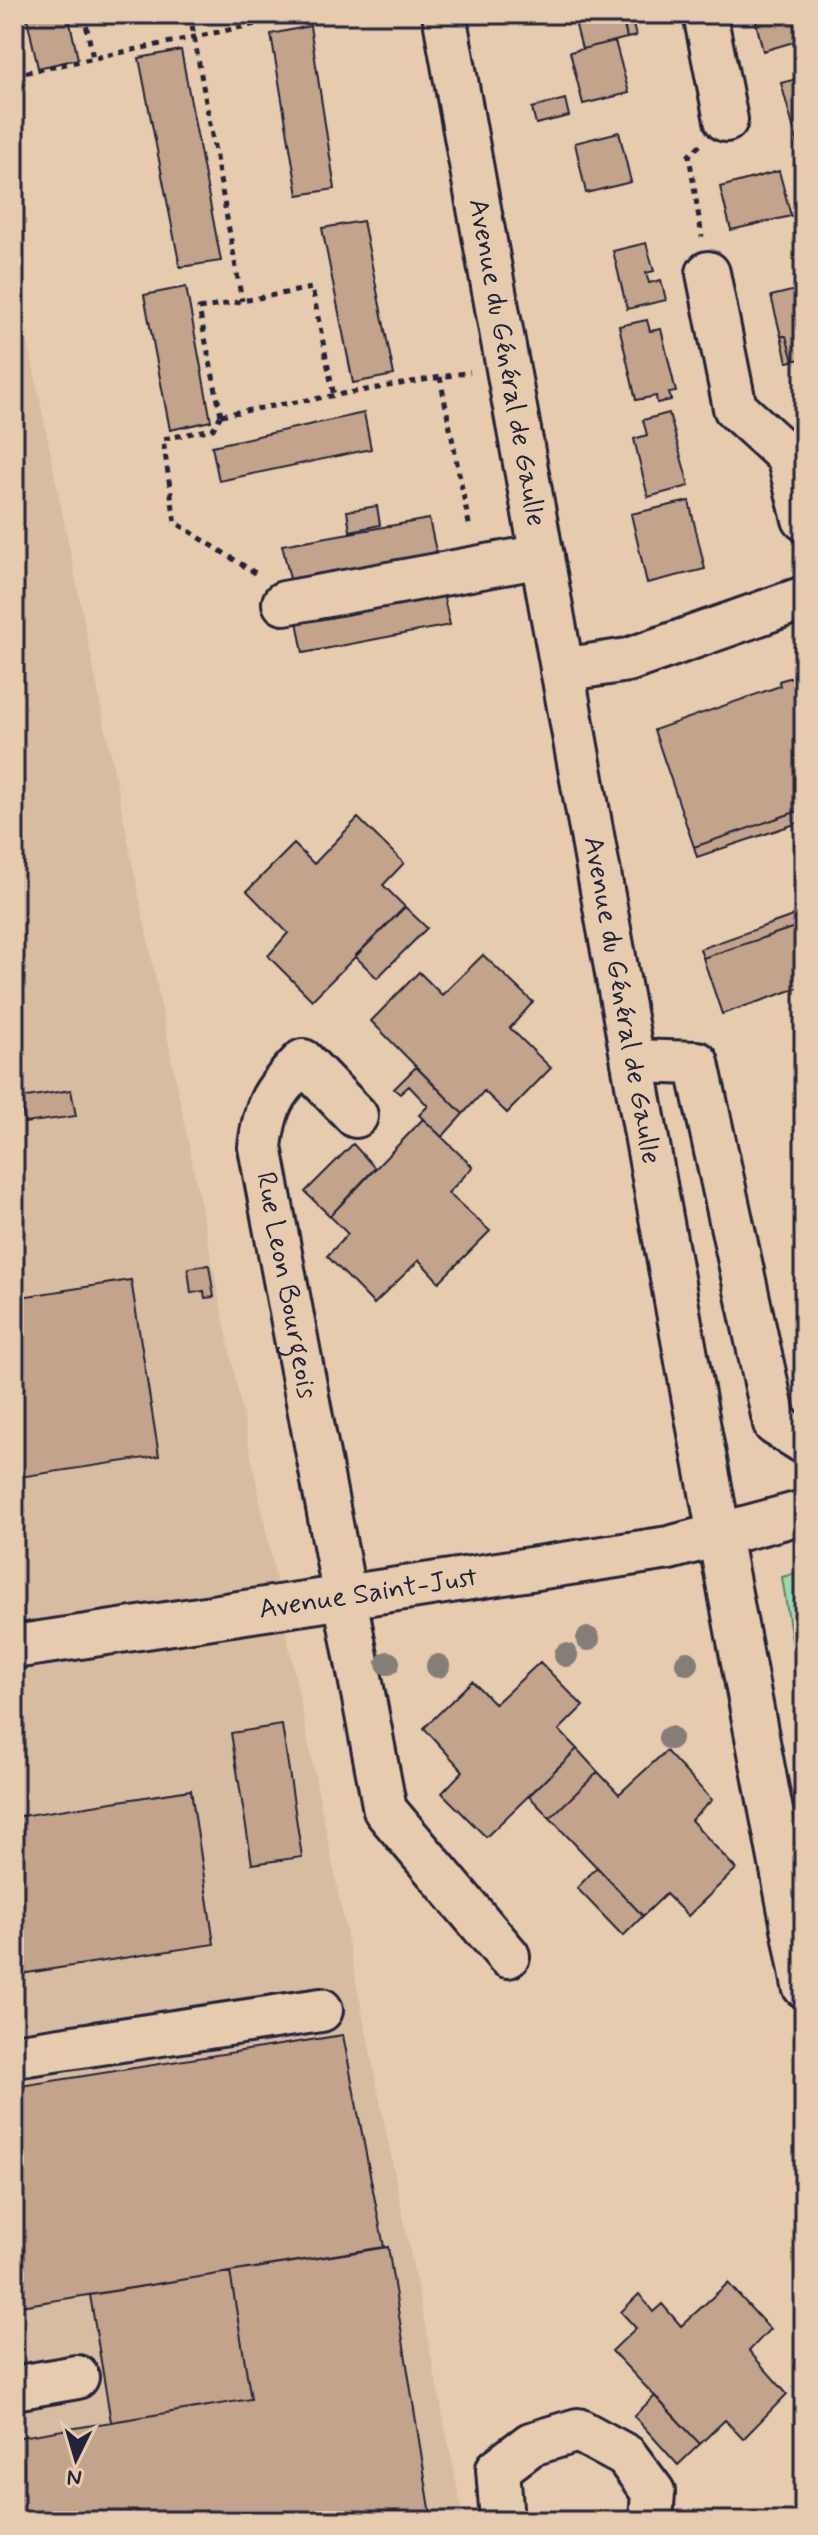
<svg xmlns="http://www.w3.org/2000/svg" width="818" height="2535" font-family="Mynerve,sans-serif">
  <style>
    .built { fill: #d8bca2 }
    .green { fill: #97dca9; stroke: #5c7f72; stroke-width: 2 }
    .building { fill: #c3a38c; stroke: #22223b; stroke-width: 2 }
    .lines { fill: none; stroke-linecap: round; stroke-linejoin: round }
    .minor-casing { stroke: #22223b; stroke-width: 48 }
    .path { stroke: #22223b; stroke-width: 5; stroke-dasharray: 6 6; stroke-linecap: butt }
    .minor { stroke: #e7cbae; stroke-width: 42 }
    .tree { fill: #857d78 }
    .labels { text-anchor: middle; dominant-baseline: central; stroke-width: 6; stroke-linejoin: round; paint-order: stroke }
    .street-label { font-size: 28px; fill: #22223b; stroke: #e7cbae }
  </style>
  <rect width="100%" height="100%" fill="#e7cbae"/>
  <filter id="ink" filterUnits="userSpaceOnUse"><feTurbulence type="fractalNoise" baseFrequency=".0125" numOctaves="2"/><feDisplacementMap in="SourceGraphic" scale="16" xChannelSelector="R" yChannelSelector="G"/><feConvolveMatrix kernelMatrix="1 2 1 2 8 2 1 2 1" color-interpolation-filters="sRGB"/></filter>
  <g filter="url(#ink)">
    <path class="built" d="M14,271L464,2521H14Z"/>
    <path class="green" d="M804,1571V1716L782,1577Z"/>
    <path class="building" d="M26,14H68L78,59L38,68Z
      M573,14H621L627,38L582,49Z
      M622,14H630L636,36L627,38Z
      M754,14H804V39L763,51Z
      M310,26L335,189L298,195L271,34Z
      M615,41L629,93L583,104L570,52Z
      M181,50L221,261L180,267L139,58Z
      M804,77V139L797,141L781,83Z
      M565,99L569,116L536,124L532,108Z
      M619,132L631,182L586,193L575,143Z
      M779,171L791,216L731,230L720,187Z
      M363,221L394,375L353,383L322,228Z
      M646,243L654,271L646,273L649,283L661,280L666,300L627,309L613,251Z
      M186,287L211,421L170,430L144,295Z
      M804,288V358L793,361L786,336H781L771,296Z
      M647,320L650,331L661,329L676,392L669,393L671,400L657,403L656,396L636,400L619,326Z
      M781,336H786L793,361L787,362Z
      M364,413L371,449L219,481L212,446Z
      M669,413L689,486L648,497L634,439L647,435L643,420Z
      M689,501L705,569L647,583L631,514Z
      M377,506L380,525L350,531L347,511Z
      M429,519L437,556L291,583L282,545Z
      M442,589L450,625L303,653L296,616Z
      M804,673V778L799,779L804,809L694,847L654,730L780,686L779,681Z
      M804,809V821L697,857L694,847Z
      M358,818L404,863L383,885L405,907L312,1000L268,956L288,933L247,891L294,844L314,864Z
      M405,907L427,928L377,978L355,956Z
      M804,912V924L703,958L700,949Z
      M804,924V986L722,1014L703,958Z
      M483,955L533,1002L510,1028L551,1068L507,1113L484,1091L463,1114L371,1021L419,972L442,995Z
      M804,1046V1082L794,1049Z
      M416,1067L463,1114L442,1137L419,1115L428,1106L409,1086L400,1094L394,1089Z
      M71,1090L76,1116L25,1123L20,1098Z
      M423,1119L473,1167L448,1193L490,1231L439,1282L419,1260L374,1304L327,1256L348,1234L330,1216Z
      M353,1144L375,1168L330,1216L305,1192Z
      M209,1265L214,1297L205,1298L204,1291L191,1293L188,1268Z
      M131,1280L159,1456L19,1477L25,1511L14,1513V1298Z
      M540,1662L583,1706L559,1730L577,1749L486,1837L442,1793L463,1771L424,1728L472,1681L495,1704Z
      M282,1725L302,1857L252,1864L231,1733Z
      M577,1749L598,1772L550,1818L529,1796Z
      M666,1751L712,1800L691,1820L736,1869L688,1916L666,1894L643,1916L550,1818L598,1772L619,1794Z
      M191,1790L214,1944L14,1975V1817Z
      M597,1867L643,1916L623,1936L577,1888Z
      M343,2035L384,2247L14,2307V2087Z
      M388,2247L432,2521H14V2438L251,2399L230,2272Z
      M230,2272L251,2399L111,2422L90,2295Z
      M728,2283L770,2329L749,2351L787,2394L743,2439L725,2420L700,2444L612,2351L636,2328L621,2312L639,2294L653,2312L662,2304L681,2326Z
      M655,2396L700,2444L678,2465L634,2416Z"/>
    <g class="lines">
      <defs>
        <g id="minor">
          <path id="s1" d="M444,14L701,1439L804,1986"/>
          <path d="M705,14L726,120"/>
          <path d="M708,273L735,408L788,456L804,519"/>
          <path d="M284,603L542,556"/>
          <path d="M562,670L628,660L804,598"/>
          <path d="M633,1061L697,1063L775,1424L804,1442"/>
          <path id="s2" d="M356,1116L303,1061C273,1092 265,1104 260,1147L385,1810L508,1956"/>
          <path id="s3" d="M14,1647L669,1548L804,1512"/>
          <path d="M14,2056L321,2010"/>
          <path d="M14,2388L77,2377"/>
          <path d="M502,2521L498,2469L531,2444L578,2430L626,2456L653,2492L651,2521"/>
        </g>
      </defs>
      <use href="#minor" class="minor-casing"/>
      <path class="path" d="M84,14L93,58
        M190,14L242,301
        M85,19L110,14
        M14,75L304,14
        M700,145L689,155L702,237
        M440,377L470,529
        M221,415L199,309L312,288L334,396
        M221,415L470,372
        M221,415L213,429L163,439L175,522L260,576"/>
      <use href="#minor" class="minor"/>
    </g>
    <g class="tree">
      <circle cx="588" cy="1639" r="12"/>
      <circle cx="566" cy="1655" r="12"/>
      <circle cx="388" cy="1663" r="12"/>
      <circle cx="687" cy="1663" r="12"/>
      <circle cx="438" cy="1666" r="12"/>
      <circle cx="670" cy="1738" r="12"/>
    </g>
  </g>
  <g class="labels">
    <g class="street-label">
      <text stroke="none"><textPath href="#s1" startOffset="354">Avenue du Général de Gaulle</textPath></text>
      <text stroke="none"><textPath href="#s1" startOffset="1002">Avenue du Général de Gaulle</textPath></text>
      <text stroke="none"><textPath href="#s2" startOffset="316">Rue Leon Bourgeois</textPath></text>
      <text stroke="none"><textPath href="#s3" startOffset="358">Avenue Saint-Just</textPath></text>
    </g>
  </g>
  <rect width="818" height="2535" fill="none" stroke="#e7cbae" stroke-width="48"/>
  <rect x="24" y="24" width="770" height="2487" fill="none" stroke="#22223b" stroke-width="3" filter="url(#ink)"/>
  <g transform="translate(76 2459) rotate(185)" stroke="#e7cbae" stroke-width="6" paint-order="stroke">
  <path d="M0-6L14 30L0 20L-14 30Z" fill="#22223b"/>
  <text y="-12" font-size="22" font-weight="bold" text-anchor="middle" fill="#22223b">N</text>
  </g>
</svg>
